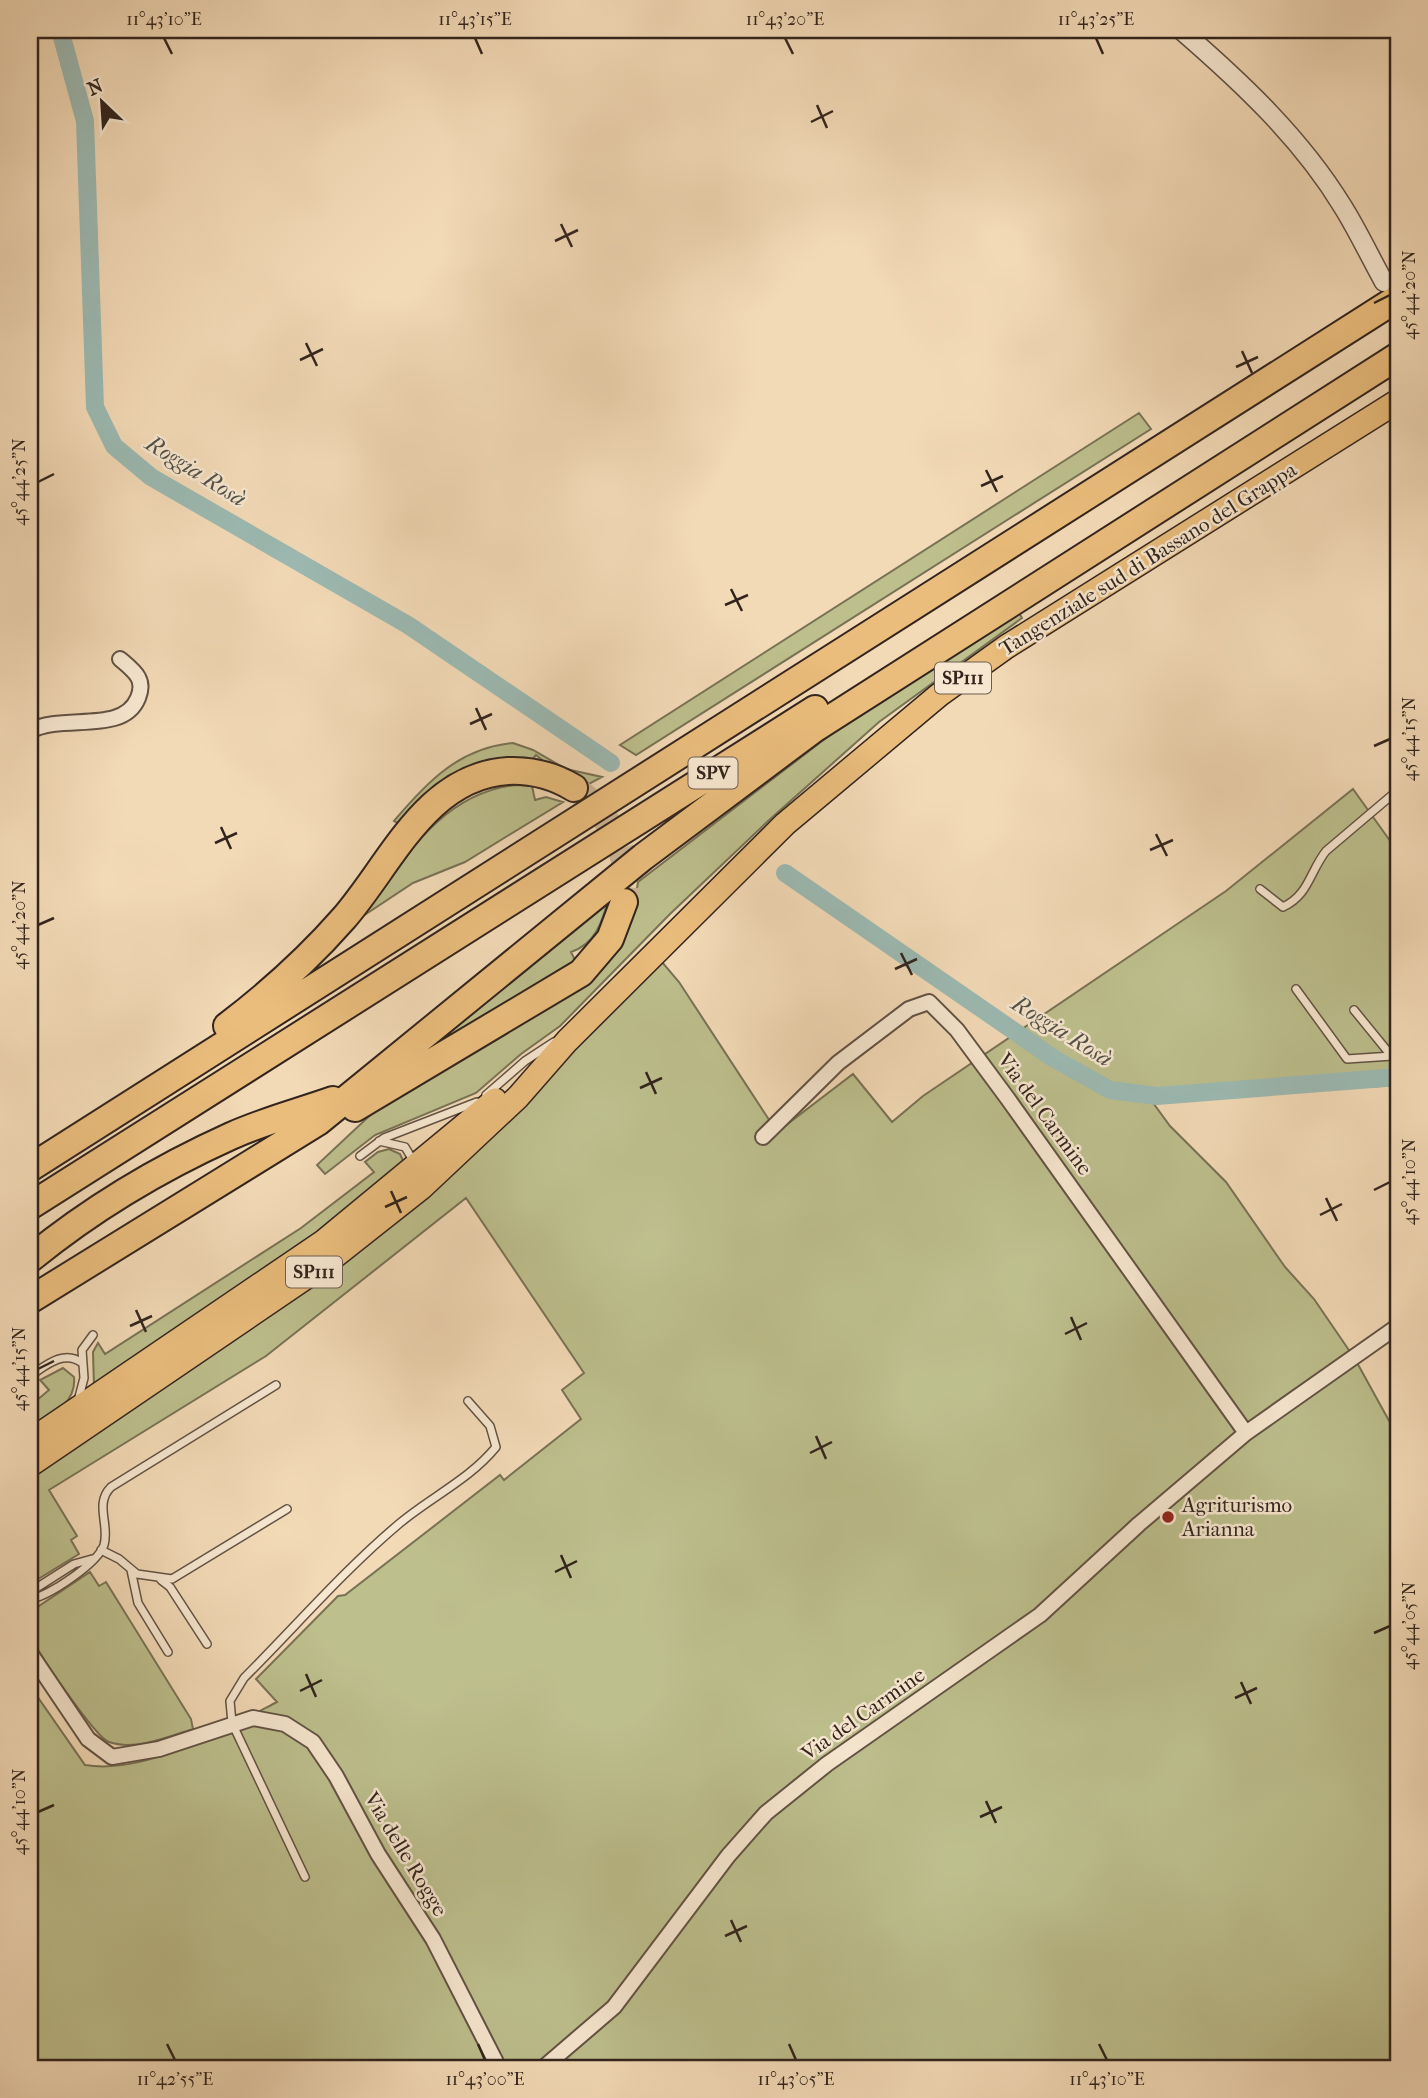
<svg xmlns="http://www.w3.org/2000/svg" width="1428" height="2098" font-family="'IM FELL French Canon',serif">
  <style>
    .green { fill: #bdbf8d; stroke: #787255; stroke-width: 2 }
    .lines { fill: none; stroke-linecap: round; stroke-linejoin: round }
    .canal { stroke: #9cbab3; stroke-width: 18 }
    .motorway-tunnel { stroke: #ccb698; stroke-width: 26; stroke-dasharray: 26 13; stroke-linecap: butt }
    .service-casing { stroke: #625244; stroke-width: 10 }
    .minor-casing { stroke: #625244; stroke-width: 18 }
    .tertiary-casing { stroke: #625244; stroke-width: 21 }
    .primary-casing { stroke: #32241d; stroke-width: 26 }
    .motorway-casing { stroke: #32241d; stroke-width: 30 }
    .service { stroke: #f7e7d0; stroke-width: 7 }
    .minor { stroke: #f7e7d0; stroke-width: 14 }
    .tertiary { stroke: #f7e7d0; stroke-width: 18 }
    .primary { stroke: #eabd7c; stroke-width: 23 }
    .motorway { stroke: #eabd7c; stroke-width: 26 }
    .ticks { fill: none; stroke: #32241d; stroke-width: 2.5 }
    .poi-dot { fill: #8f2418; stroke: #f7e7d0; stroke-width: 2.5 }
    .labels { text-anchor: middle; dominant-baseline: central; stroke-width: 5; stroke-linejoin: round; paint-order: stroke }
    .shield { fill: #f7e7d0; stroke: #6d5e53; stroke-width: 2 }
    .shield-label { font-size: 19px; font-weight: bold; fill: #32241d }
    .street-label { font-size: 21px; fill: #32241d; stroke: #f7e7d0 }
    .poi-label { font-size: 21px; fill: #32241d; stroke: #f7e7d0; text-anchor: start }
    .water-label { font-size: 23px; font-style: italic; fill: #52514a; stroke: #f7e7d0 }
    .neatline { fill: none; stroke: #32241d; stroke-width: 2.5 }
    .ticks-label { font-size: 18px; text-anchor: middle; fill: #32241d }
  </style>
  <rect width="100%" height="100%" fill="#f3dab7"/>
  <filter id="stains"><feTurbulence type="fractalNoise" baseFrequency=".00286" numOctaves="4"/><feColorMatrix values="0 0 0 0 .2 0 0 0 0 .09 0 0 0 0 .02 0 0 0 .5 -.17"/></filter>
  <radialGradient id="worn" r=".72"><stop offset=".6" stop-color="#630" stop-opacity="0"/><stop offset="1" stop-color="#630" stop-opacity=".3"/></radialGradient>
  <path class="green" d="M1139,413L1151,429L636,755L620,745Z
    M1019,613L1022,618L879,722L768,821L670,914L560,1026L521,1054L476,1093L375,1135L325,1174L317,1165L397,1090L527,1016L634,906L638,882L834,732Z
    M513,743L533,750L566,769L602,777L589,784L549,766L536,755L529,763L403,826L394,821C427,782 459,748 513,743Z
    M517,785L532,786L535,800L546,797L563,802L465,862L413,883L357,920C401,864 440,792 517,785Z
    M1353,789L1398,852V1085L1151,1100L1170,1126L1226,1182L1285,1267L1314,1299L1355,1359L1398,1437V2068H30V1686L85,1765C145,1775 224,1730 277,1702L256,1679L338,1596L345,1595L500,1475L504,1480L581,1419L562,1390L584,1373L466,1198L266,1356L49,1490L77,1536L71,1540L79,1554L30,1584V1478L469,1156L662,962L679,982L777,1132L853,1074L892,1122L923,1096L1226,891Z
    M608,900C602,923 595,944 571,952L575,960L541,988L429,1054L426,1046Z
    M389,1149L400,1154L405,1165L342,1217L94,1387L93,1352L98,1343L105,1354L301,1228L374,1172L365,1162L378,1152Z
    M63,1368L74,1377C77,1404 49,1417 30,1430V1406L49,1390L40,1380Z
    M90,1572L99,1586L106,1582L191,1719L193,1729C168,1737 135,1751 109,1742C96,1738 33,1647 30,1634C28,1627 30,1619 30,1612Z"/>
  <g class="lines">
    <path class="canal" d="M60,30L85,121L95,407L114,446L151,477L408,625L611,763
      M785,873L1053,1058L1110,1090L1157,1096L1398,1077"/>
    <path class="motorway-tunnel" d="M574,788C610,812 634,859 624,902"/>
    <defs>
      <path id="service" d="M1260,889L1283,907C1309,895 1310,871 1326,851L1398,790
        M1296,989L1347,1059L1392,1056
        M1354,1010L1398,1064
        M486,1095L525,1061L554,1042
        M379,1141L405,1147L414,1162
        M360,1156L384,1138L477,1102
        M30,1376C45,1366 64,1349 82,1363
        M78,1401L84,1378L82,1350L93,1335
        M101,1550L119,1559L137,1574L172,1579L287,1509
        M131,1570L138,1603L168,1652
        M161,1580L170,1587L207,1644
        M30,1592L74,1564L92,1559
        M30,1599C48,1597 98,1563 104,1545C110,1525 94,1504 111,1487L276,1385
        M305,1877L232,1723L230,1701L244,1678C296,1626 344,1570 400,1523C431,1497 470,1479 496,1447L490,1426L468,1401"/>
      <path id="minor" d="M30,731C63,713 123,735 138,698C146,679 134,671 120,659
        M763,1137L838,1063L909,1009L929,1002L957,1030L1008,1099L1246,1433
        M30,1653L88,1739L112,1757L159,1749L253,1718L285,1724L313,1742L336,1776L378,1854L433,1939L499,2068
        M543,2068L614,2007L728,1856L766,1813L827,1764L1040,1615L1139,1524L1246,1433L1398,1326"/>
      <path id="tertiary" d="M1181,30C1241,82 1301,138 1343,207C1358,231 1370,257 1384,282"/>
      <path id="primary" d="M30,1441L323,1242L495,1100
        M30,1465L321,1267L421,1188L518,1097L567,1041L785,824L939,695L1006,647L1398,401"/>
      <path id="motorway" d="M227,1026C269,994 309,958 344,918C391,864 426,776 508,771C531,770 554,776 574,788
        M355,1108L581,973L610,939L624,902
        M30,1168L1398,298
        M30,1206L815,709
        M30,1259C90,1210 160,1168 231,1136C264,1121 299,1112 333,1100
        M30,1300L318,1122L643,857L814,729L1398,356"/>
    </defs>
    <use href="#service" class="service-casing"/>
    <use href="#minor" class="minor-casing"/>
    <use href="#tertiary" class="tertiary-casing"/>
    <use href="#primary" class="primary-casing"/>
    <use href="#motorway" class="motorway-casing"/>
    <use href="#service" class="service"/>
    <use href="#minor" class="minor"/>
    <use href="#tertiary" class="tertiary"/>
    <use href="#primary" class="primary"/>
    <use href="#motorway" class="motorway"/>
  </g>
  <path class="ticks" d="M164,38L172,54M475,38L482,54M785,38L793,54M1096,38L1103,54M817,105L827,128M811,122L833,111M561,224L572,247M555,241L578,230M1374,303L1390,295M306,343L317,366M1242,351L1252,373M300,360L323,349M1236,367L1258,357M986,470L997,492M38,482L54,474M981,486L1003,476M731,589L742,611M725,605L748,595M476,708L486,730M470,724L492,714M1374,746L1390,739M221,827L231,849M1156,834L1167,856M215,843L237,833M1150,850L1173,840M38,925L54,918M901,953L912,975M895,969L917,959M646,1072L656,1094M640,1088L662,1078M1374,1190L1390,1182M391,1191L401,1213M1326,1198L1337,1221M385,1207L407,1197M1320,1215L1342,1204M136,1310L146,1332M1071,1317L1081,1340M130,1326L152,1316M1065,1334L1087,1323M38,1369L54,1361M816,1436L826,1459M810,1453L832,1442M561,1555L571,1578M555,1572L577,1561M1374,1633L1390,1626M306,1674L316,1697M1241,1682L1251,1704M300,1691L322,1680M1235,1698L1257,1688M986,1801L996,1823M38,1812L54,1805M980,1817L1002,1807M731,1920L741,1942M725,1936L747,1926M167,2044L175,2060M478,2044L485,2060M789,2044L796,2060M1099,2044L1107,2060"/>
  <circle class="poi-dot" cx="1168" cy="1517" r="7"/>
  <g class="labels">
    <g class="shield">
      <rect x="935" y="662.5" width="56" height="31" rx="5"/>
      <rect x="688.5" y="757.5" width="49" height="31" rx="5"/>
      <rect x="286" y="1256.5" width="56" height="31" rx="5"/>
    </g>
    <g class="shield-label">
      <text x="963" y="678">SP111</text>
      <text x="713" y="773">SPV</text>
      <text x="314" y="1272">SP111</text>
    </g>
    <g class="street-label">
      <text transform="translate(1148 559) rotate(-32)">Tangenziale sud di Bassano del Grappa</text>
      <text transform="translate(1045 1114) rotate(54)">Via del Carmine</text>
      <text transform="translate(863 1714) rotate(-35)">Via del Carmine</text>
      <text transform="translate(406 1854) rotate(59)">Via delle Rogge</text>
    </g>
    <g class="poi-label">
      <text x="1182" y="1505">Agriturismo<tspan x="1182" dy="24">Arianna</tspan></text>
    </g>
    <g class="water-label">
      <text transform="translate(196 471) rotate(32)">Roggia Rosà</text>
      <text transform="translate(1062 1031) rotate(32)">Roggia Rosà</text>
    </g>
  </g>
  <rect width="1428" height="2098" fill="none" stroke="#f3dab7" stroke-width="77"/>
  <g transform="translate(102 102) rotate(335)" stroke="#f7e7d0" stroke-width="5" paint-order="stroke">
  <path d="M0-5L12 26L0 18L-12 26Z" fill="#32241d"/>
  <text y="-10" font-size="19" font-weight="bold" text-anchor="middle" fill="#32241d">N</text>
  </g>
  <rect x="38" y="38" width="1352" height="2022" class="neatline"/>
  <g class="ticks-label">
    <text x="164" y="25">11°43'10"E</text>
    <text x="475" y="25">11°43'15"E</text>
    <text x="785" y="25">11°43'20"E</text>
    <text x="1096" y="25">11°43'25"E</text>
    <text transform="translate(1409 295) rotate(-90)" y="6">45°44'20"N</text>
    <text transform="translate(19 482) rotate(-90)" y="6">45°44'25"N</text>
    <text transform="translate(1409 739) rotate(-90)" y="6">45°44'15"N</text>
    <text transform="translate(19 925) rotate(-90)" y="6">45°44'20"N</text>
    <text transform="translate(1409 1182) rotate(-90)" y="6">45°44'10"N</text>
    <text transform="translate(19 1369) rotate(-90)" y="6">45°44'15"N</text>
    <text transform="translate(1409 1626) rotate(-90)" y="6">45°44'05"N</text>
    <text transform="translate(19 1812) rotate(-90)" y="6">45°44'10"N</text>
    <text x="175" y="2085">11°42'55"E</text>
    <text x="485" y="2085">11°43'00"E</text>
    <text x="796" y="2085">11°43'05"E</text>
    <text x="1107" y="2085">11°43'10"E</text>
  </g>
  <rect width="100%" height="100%" filter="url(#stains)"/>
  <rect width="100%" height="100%" fill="url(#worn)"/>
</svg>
